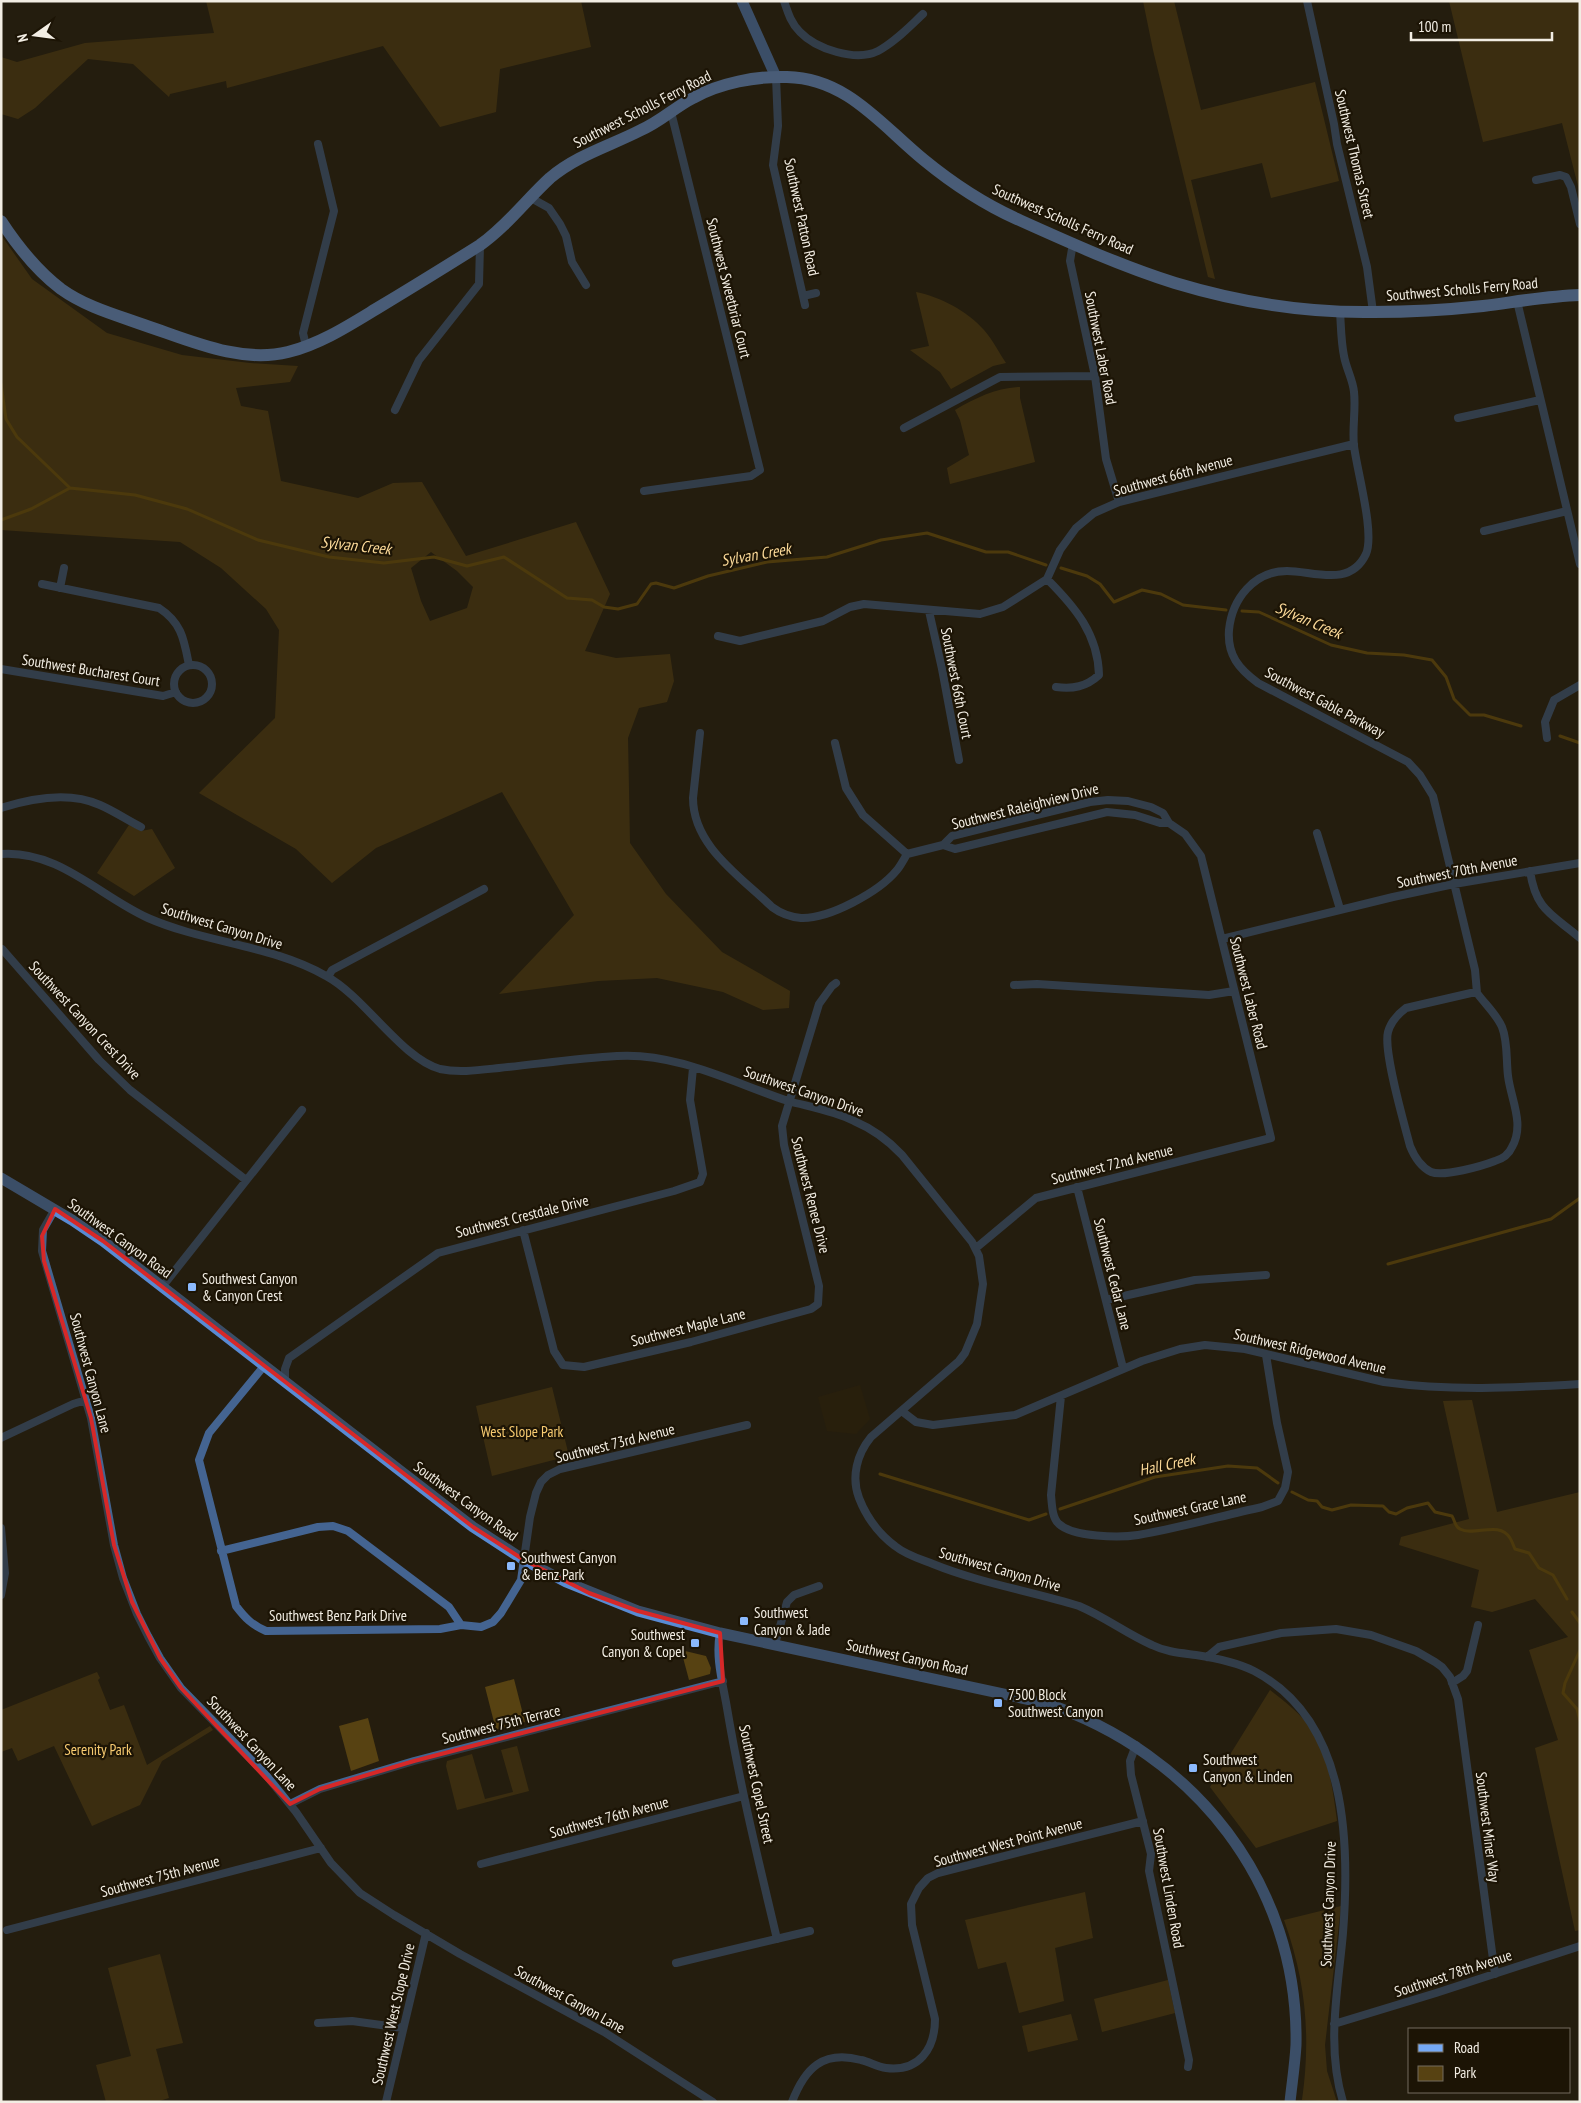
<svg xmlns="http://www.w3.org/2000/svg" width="1581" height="2103" font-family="'PT Sans Narrow',sans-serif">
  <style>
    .built { fill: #2d220b }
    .green { fill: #574212; fill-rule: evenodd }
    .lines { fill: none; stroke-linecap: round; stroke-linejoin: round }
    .stream { stroke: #7c5c0b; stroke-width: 3 }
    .street { stroke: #446491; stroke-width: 8 }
    .secondary { stroke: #588ad3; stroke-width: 11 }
    .primary { stroke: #75a9f5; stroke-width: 12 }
    .marked { fill: none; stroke: #d62828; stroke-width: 4; stroke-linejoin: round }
    .poi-dot { fill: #8bb9fc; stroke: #1c1405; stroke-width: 2 }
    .labels { text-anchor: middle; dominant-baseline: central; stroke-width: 4.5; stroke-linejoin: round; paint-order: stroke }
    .street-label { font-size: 15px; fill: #f2ede3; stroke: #1c1405 }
    .poi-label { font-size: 15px; fill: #f2ede3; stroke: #1c1405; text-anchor: start }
    .park-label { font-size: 15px; fill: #f9cc71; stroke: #1c1405 }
    .water-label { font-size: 16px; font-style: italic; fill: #fcda99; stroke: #1c1405 }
  </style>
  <rect width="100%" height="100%" fill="#251d0e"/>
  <path class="built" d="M860,1385L870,1419L856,1434L827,1431L818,1397Z"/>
  <path class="green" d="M206,1H581L591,47L500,69L496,112L440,127L383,46L227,88L226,81L170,94L169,97L133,64L88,59L35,108L18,119L1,114V57L17,62L85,43L214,33Z
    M1143,1H1174L1201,110L1315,82L1339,181L1271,198L1262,163L1191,180L1215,279L1208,277L1153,50Z
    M1449,1H1580V194L1562,123L1483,142Z
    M1,235L32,279L107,333L182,355L250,363L298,366L290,382L236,388L241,406L268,411L281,481L358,498L393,483L422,482L466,556L576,522L610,594L585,651L616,658L670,654L674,681L667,702L639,708L628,738L630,843L666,894L722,952L790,991L789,1008L763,1010L723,992L657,978L598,981L499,994L574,915L502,792L376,848L332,883L296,849L199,793L275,718L279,630L266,609L221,568L180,542L1,530ZM431,552L457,571L473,587L467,608L430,621L421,601L411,568Z
    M916,292C941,297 967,311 984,330C993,340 999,353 1006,363L993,366L951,389L940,372L910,350L929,346Z
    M1020,387V398L1035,462L950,484L947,468L969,455L960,420L955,410C976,398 996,388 1020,387Z
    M129,825L141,831L152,829L175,868L134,896L97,873Z
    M552,1387L569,1456L492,1476L476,1406Z
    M1472,1400L1497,1512L1580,1492V1930L1575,1931L1535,1748L1558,1740L1529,1650L1568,1637L1535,1599L1492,1612L1471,1607L1479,1570L1399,1545L1401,1537L1469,1519L1443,1401Z
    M681,1650L706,1656L711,1668L710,1674L689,1680Z
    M97,1672L100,1678L98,1680L110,1710L124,1705L147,1765L210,1726L213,1730L162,1761L140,1805L92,1826L54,1746L18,1761L12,1748L1,1752V1710Z
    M514,1679L525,1722L496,1730L485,1687Z
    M1270,1690C1285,1702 1302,1714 1312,1731C1329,1757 1333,1791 1337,1821L1256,1848L1210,1787Z
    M368,1718L379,1761L351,1771L339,1726Z
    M517,1746L529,1791L457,1810L446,1766L447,1761L472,1754L485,1799L513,1792L501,1750Z
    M1085,1892L1093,1938L1055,1948L1064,2001L1019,2013L1006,1962L978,1969L965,1920Z
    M1341,1906L1325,2045L1327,2071L1337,2102L1302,2100C1311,2037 1306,1981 1284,1920Z
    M160,1954L183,2043L156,2049L169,2098L156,2102H106L96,2065L131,2056L108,1968Z
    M1168,1980L1175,2013L1102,2032L1094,1999Z
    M1071,2014L1078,2040L1028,2052L1022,2026Z"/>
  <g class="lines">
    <path class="stream" d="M1,384L6,419L17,437L70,488
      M1,520L31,509L70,488L135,495L187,509L258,540L329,557L384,563L434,557L467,566L504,557L567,598L592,600L604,607L618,609L637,604L651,584L656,583L674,588L708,576L767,562L827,557L881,540L927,533L986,552H1008L1046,565
      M1061,568L1087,576L1100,584L1114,602L1142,590L1161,594L1183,605L1226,610
      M1242,611L1259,612L1331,645L1367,653L1404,655L1432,660L1446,677L1454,699L1470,715H1484L1521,726
      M1560,736L1580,743
      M1388,1264L1551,1219L1580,1198
      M880,1474L1029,1520L1046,1514
      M1292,1492L1308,1500L1317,1501L1322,1507L1332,1510L1351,1505L1383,1506L1389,1512L1396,1514L1407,1508L1428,1503L1435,1512L1452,1516C1455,1521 1455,1527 1460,1529C1474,1537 1499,1520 1510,1538C1512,1541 1513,1545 1515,1549L1529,1553L1539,1568L1553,1575L1567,1599
      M1060,1509L1155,1477L1228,1466L1257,1468L1278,1483
      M1572,1612L1580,1623
      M1580,1650L1565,1683L1563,1693L1577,1709L1580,1721"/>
    <path class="street" d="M784,1C788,13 791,23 800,32C816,49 856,62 878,51C895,42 909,27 923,14
      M1307,1L1334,124L1337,144L1367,267L1373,312
      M776,77L778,126L773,165L805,305
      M1536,180L1560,175L1566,177L1571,187L1580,224
      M531,198L549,208L560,224L566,236L572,262L586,285
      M1073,243L1070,261L1095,376L1106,459L1119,502
      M803,296L816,293
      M1517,301L1580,564
      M1340,311C1341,326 1341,342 1344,356C1346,368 1353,380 1354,392C1356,410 1352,428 1354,446C1357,471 1375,533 1366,554C1350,588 1313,571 1287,571C1254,571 1232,599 1229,630C1227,655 1239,669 1258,683L1408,762L1420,775L1433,796L1475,970L1477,993
      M306,346L303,333L334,211L318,144
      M395,410L419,360L479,284L480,245
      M1458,418L1540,400
      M904,428L1000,377L1095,376
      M644,491L751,476L760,470L671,112
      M1484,531L1567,511
      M1047,579C1075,607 1098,634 1099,675C1086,687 1073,689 1056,687
      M42,584L159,608C182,623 184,640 189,665
      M60,588L64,568
      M929,611L942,669L959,760
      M718,636L740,641L823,621L850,607L864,604L980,614L1003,607L1047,579L1060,550L1076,528L1094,513L1119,502L1354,444
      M174 684a19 19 0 1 1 38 0a19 19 0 1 1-38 0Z
      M1,669L163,696L176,692
      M700,733L693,798C693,846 740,876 772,907C780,913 790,917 801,918C829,919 879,892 897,870C901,865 904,859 907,854L943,845L955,849L1107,812L1135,815L1160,823H1169
      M1547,738L1545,722L1554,700L1580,685
      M835,743L846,788L863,815L907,854
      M1,808C32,798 69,791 100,805C114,811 127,820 141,827
      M1317,833L1340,909
      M943,845L952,836L1090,802L1108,800L1128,801L1151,807L1163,813L1169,823L1185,834L1201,856L1271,1138L1036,1198L976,1248
      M1,854C59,850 99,896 148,918C205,943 272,945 326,976C365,997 401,1058 440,1069C459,1073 480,1070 499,1068C539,1064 578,1058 617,1056C676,1052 734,1083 788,1101C810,1107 834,1111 854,1121C873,1129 888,1140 902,1155L972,1242L979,1256L983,1284L977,1324L965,1353L959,1361L871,1437C857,1454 851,1477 859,1498C866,1516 879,1534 895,1546C906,1555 920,1559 933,1564C980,1583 1030,1591 1079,1606C1105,1617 1127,1634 1152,1645C1166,1652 1181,1653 1196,1655C1216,1658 1236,1662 1254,1671C1348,1720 1350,1842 1343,1933C1338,1990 1326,2046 1343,2102
      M1530,871C1536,911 1552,914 1580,938
      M1222,939L1393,897L1454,884L1580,863
      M2,949L99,1060L130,1090L246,1180
      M328,977L332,970L484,889
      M1014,985L1037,984L1209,995L1234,991
      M1471,993H1477C1485,1004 1497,1015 1502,1027C1508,1042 1506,1060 1508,1076C1511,1100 1525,1124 1512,1147C1509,1154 1502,1159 1495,1161C1482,1166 1444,1177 1431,1172C1421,1167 1414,1156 1410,1146C1404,1123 1383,1051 1388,1032C1391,1021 1398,1014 1406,1008Z
      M1077,1187L1123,1368
      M55,1209L43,1230L42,1251L91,1418L114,1545L123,1578L137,1614L148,1636L160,1658L181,1688L266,1775L296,1812L331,1863L360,1893L394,1915L460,1954L604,2032L713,2102
      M523,1230L554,1351L563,1365L584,1367L691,1342L811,1309L818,1304L819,1286L784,1145L782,1126L819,1004L832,986L836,983
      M162,1287L302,1110
      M1106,1300L1195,1280L1266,1275
      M264,1366L209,1433L199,1460L236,1606C245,1618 252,1625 266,1631L440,1629L461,1625L481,1627L493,1622L501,1613L521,1580L530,1517L536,1493L541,1482L548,1475L560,1469L747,1425
      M285,1382V1369L289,1358L438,1253L674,1191L700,1182L703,1174L690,1100L693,1068
      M1061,1396L1051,1495C1052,1505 1052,1518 1059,1524C1073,1537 1119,1538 1138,1535C1179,1528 1221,1516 1262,1507L1278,1501L1285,1488L1288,1472L1277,1423L1266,1355
      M903,1412L916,1422L933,1425L1015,1415L1142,1361L1180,1349L1205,1345L1245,1349L1384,1382C1449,1391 1514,1388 1580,1384
      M1,1438L73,1404L86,1400
      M1,1528L5,1573L1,1595
      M221,1551L318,1527L333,1526L348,1531L449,1607L461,1625
      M720,1633C715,1657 723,1684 727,1708C740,1786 759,1863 777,1939
      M775,1644L787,1602L794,1595L819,1586
      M1207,1657L1219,1647L1281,1633L1336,1629L1371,1635L1416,1651L1435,1662L1442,1667L1450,1677L1458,1699L1495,1974
      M1452,1683L1463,1676L1467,1671L1478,1625
      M1136,1745L1130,1761L1131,1775L1151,1854L1149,1871L1189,2060L1188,2067
      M290,1804L320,1789L414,1761L723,1681
      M481,1864L744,1796
      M7,1930L321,1848
      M676,1963L810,1931
      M318,2023L352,2021L403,2028
      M1334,2024L1436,1993L1580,1946
      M386,2102L426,1933
      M792,2102C805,2068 823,2050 861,2060C870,2062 877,2067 886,2068C919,2072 935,2049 935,2019L912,1925L911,1904L919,1888L928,1878L938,1873L1143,1821"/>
    <path class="secondary" d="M742,1L776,77
      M1,1178L72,1220L103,1241L473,1527L524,1560L566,1582L638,1611L720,1633L1045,1703C1194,1753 1299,1884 1296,2045C1295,2064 1292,2083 1290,2102"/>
    <path class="primary" d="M1,221C18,247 36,270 61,289C86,307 116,315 144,325C189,340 240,364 288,352C320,344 348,326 376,309C411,288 445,267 480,245C507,226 526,200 550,178C577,155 610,146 641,130C660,122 675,107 693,98C720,83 756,76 787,77C847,78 882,126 924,160C952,183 984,204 1017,219C1068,242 1121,266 1175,283C1238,302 1308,313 1373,312C1410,312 1446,310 1483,306C1515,302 1547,296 1580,295"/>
  </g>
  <path d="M0 0H1581V2103H0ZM55,1209L103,1241L473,1527L524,1560L589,1593L638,1611L720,1633L723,1681L414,1761L320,1789L290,1804L181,1688L160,1658L132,1602L114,1545L91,1418L44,1261L42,1236Z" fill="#251d0e" fill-opacity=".55" fill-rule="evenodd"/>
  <path class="marked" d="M55,1209L103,1241L473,1527L524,1560L589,1593L638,1611L720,1633L723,1681L414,1761L320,1789L290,1804L181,1688L160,1658L132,1602L114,1545L91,1418L44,1261L42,1236Z"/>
  <g class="poi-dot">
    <rect x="187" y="1282" width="10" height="10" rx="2.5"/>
    <rect x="506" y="1561" width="10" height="10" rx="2.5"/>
    <rect x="739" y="1616" width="10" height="10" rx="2.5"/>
    <rect x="690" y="1638" width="10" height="10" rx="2.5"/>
    <rect x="993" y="1698" width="10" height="10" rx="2.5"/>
    <rect x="1188" y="1763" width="10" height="10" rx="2.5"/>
  </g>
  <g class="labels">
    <g class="street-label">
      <text transform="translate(642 109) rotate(-27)">Southwest Scholls Ferry Road</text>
      <text transform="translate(1355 154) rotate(77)">Southwest Thomas Street</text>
      <text transform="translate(802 217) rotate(78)">Southwest Patton Road</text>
      <text transform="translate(1063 219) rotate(24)">Southwest Scholls Ferry Road</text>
      <text transform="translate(729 288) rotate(76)">Southwest Sweetbriar Court</text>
      <text transform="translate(1462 289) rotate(-5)">Southwest Scholls Ferry Road</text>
      <text transform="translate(1101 348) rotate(79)">Southwest Laber Road</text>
      <text transform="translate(1173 475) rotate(-15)">Southwest 66th Avenue</text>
      <text transform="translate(91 670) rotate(9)">Southwest Bucharest Court</text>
      <text transform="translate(957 683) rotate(79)">Southwest 66th Court</text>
      <text transform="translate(1325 702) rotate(28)">Southwest Gable Parkway</text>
      <text transform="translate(1025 806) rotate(-14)">Southwest Raleighview Drive</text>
      <text transform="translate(1457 871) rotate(-11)">Southwest 70th Avenue</text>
      <text transform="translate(222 926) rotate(17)">Southwest Canyon Drive</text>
      <text transform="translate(1249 993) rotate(76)">Southwest Laber Road</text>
      <text transform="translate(85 1020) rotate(47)">Southwest Canyon Crest Drive</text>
      <text transform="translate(804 1091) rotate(19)">Southwest Canyon Drive</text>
      <text transform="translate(1112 1164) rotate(-14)">Southwest 72nd Avenue</text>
      <text transform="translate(811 1195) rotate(76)">Southwest Renee Drive</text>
      <text transform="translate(522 1216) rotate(-14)">Southwest Crestdale Drive</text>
      <text transform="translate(120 1238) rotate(36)">Southwest Canyon Road</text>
      <text transform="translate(1113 1274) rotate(76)">Southwest Cedar Lane</text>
      <text transform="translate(688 1327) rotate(-14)">Southwest Maple Lane</text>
      <text transform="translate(1310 1351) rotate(13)">Southwest Ridgewood Avenue</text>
      <text transform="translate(91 1373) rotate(75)">Southwest Canyon Lane</text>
      <text transform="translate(615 1443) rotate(-14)">Southwest 73rd Avenue</text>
      <text transform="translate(466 1501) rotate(36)">Southwest Canyon Road</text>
      <text transform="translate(1190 1508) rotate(-12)">Southwest Grace Lane</text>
      <text transform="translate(1000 1569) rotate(16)">Southwest Canyon Drive</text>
      <text x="338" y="1615">Southwest Benz Park Drive</text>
      <text transform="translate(907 1657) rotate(12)">Southwest Canyon Road</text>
      <text transform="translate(501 1724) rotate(-14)">Southwest 75th Terrace</text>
      <text transform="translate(252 1743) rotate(47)">Southwest Canyon Lane</text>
      <text transform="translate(757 1784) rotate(78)">Southwest Copel Street</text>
      <text transform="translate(609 1817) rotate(-15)">Southwest 76th Avenue</text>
      <text transform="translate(1488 1827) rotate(83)">Southwest Miner Way</text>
      <text transform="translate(1008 1842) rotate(-15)">Southwest West Point Avenue</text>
      <text transform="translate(160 1876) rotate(-15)">Southwest 75th Avenue</text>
      <text transform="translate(1169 1888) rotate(80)">Southwest Linden Road</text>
      <text transform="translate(1328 1904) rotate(-88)">Southwest Canyon Drive</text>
      <text transform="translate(1453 1973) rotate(-18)">Southwest 78th Avenue</text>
      <text transform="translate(570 1999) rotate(29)">Southwest Canyon Lane</text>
      <text transform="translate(393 2014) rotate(-77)">Southwest West Slope Drive</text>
    </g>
    <g class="poi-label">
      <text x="202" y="1278">Southwest Canyon<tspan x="202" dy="17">&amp; Canyon Crest</tspan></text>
      <text x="521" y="1557">Southwest Canyon<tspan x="521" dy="17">&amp; Benz Park</tspan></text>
      <text x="754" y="1612">Southwest<tspan x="754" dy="17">Canyon &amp; Jade</tspan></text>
      <text x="685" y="1634" text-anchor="end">Southwest<tspan x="685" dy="17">Canyon &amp; Copel</tspan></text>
      <text x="1008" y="1694">7500 Block<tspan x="1008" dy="17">Southwest Canyon</tspan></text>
      <text x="1203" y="1759">Southwest<tspan x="1203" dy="17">Canyon &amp; Linden</tspan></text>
    </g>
    <g class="park-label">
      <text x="522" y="1431">West Slope Park</text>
      <text x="98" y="1749">Serenity Park</text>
    </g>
    <g class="water-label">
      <text transform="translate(356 545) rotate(6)">Sylvan Creek</text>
      <text transform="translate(756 554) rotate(-10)">Sylvan Creek</text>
      <text transform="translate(1309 620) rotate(23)">Sylvan Creek</text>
      <text transform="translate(1167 1464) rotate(-12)">Hall Creek</text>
    </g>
  </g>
  <rect width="1581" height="2103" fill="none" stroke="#f2ede3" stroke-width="5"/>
  <rect x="1408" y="2028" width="162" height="65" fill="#1c1405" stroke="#726b5e"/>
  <rect x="1418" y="2044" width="25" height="8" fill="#75a9f5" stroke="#726b5e"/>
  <text x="1454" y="2053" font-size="15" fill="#f2ede3">Road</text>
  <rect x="1418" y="2066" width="25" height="15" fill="#574212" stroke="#726b5e"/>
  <text x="1454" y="2078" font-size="15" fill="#f2ede3">Park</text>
  <g transform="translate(35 35) rotate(256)" stroke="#1c1405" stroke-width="4" paint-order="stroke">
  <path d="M0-4L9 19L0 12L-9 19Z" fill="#f2ede3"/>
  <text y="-8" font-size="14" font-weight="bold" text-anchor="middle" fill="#f2ede3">N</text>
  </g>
  <path d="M1411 32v8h141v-8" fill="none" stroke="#f2ede3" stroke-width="2.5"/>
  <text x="1418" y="32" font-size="15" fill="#f2ede3" stroke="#1c1405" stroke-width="4" paint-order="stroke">100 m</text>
</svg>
